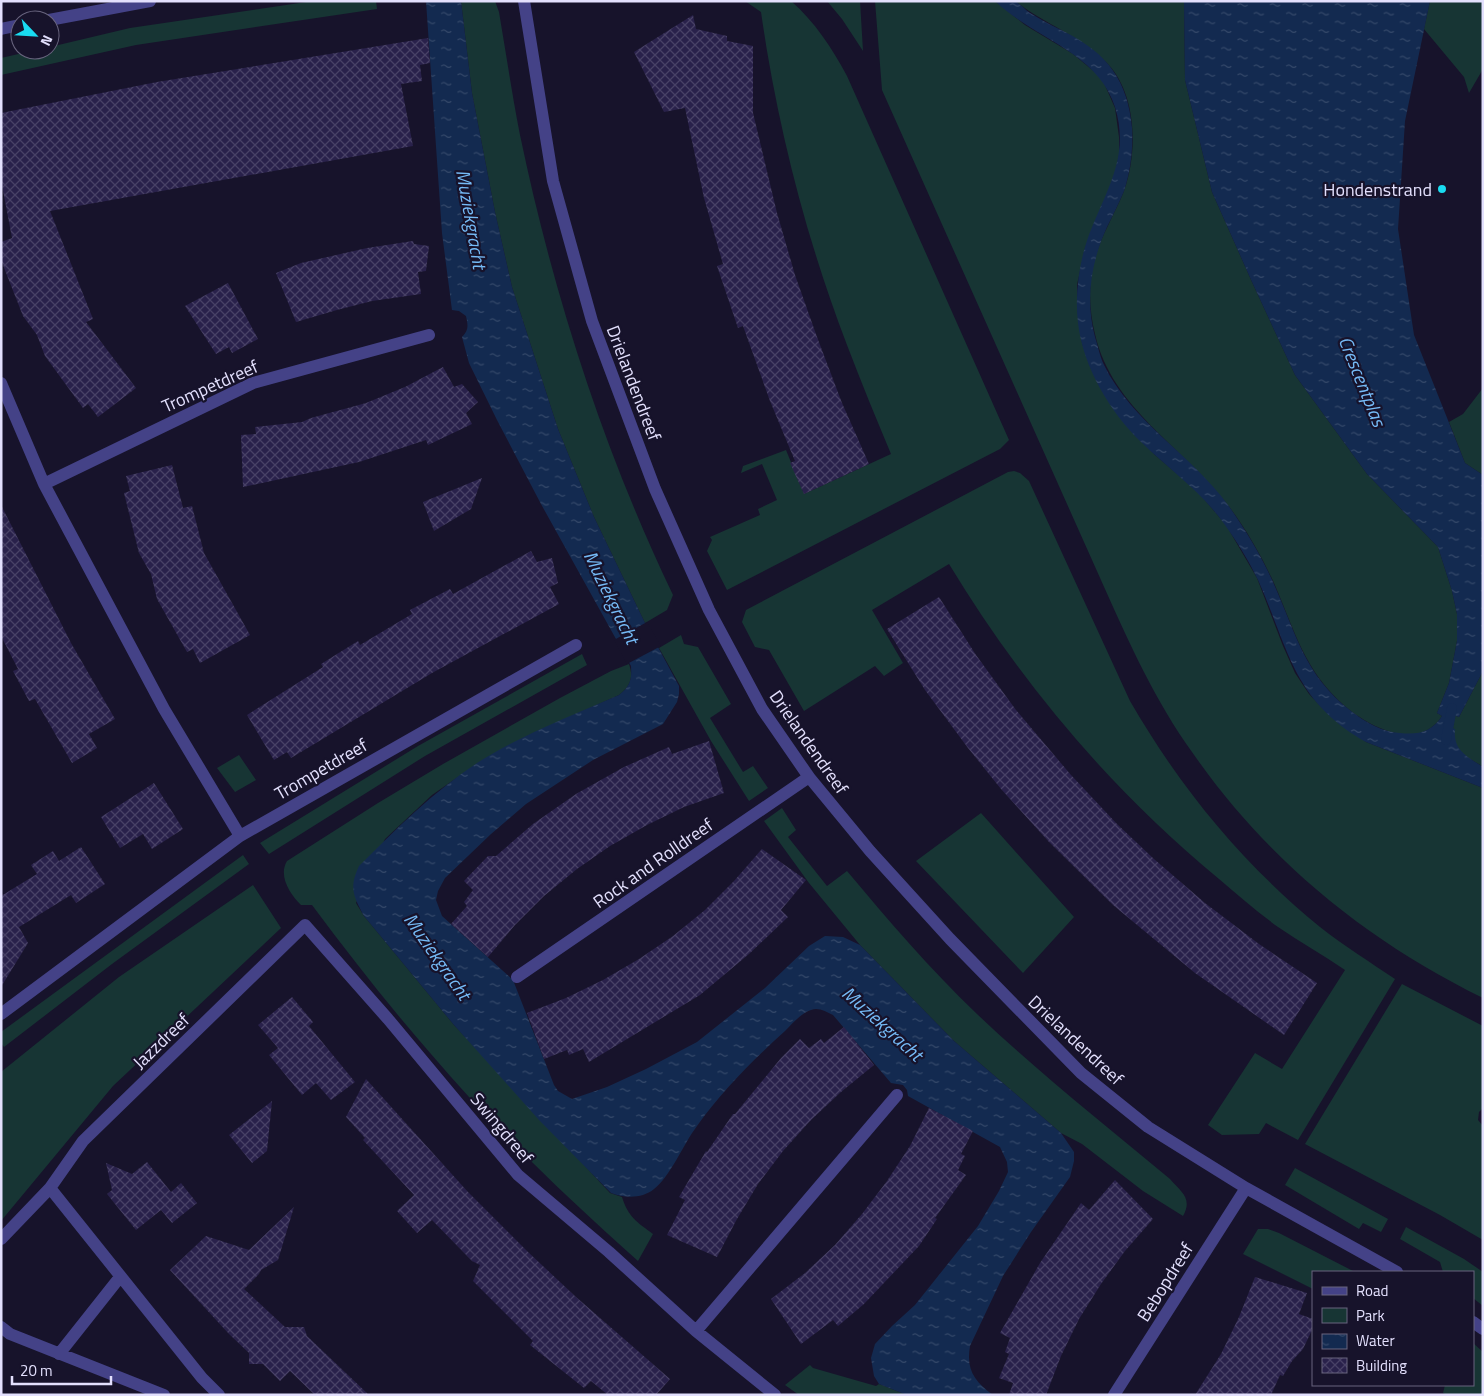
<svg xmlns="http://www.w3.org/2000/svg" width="1484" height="1396" font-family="'Titillium Web',sans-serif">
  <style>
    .green { fill: #173534 }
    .water { fill: url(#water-ripples) }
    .pier { fill: #17132b }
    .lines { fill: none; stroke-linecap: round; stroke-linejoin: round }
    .stream { stroke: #132a50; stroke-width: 10 }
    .building { fill: url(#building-cross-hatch) }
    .street { stroke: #444287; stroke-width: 12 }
    .poi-dot { fill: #19dbf0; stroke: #17132b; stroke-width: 2 }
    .labels { text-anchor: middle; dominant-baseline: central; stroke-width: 4.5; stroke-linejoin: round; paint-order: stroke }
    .poi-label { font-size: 18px; fill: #e3e0fd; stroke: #17132b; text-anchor: end }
    .street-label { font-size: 18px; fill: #e3e0fd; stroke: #17132b }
    .water-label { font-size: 19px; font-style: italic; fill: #75baf6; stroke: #17132b }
  </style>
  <defs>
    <pattern id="water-ripples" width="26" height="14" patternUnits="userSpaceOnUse" patternTransform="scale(1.25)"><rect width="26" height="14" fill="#132a50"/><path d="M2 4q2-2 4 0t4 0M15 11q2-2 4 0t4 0" fill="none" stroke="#35496a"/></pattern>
    <pattern id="building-cross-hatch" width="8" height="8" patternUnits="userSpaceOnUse" patternTransform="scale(1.25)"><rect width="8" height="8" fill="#29214b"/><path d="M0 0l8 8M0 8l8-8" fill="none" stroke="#484166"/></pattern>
  </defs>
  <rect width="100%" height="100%" fill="#17132b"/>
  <path class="green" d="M313,1H376L377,9L136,45L1,75V58L36,50H50V47L130,28Z
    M461,1H495L499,12C506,53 512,94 520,135C553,293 603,449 673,595L667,610L645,623L594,517L558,429L512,287L495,212L472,93Z
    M745,1H791C815,22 832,48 847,76L1009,440L1000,449L727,590L707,551L712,540L710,537L760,515L758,509L777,500L762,464L741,473L743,466L786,450L804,494L891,454C876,418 861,382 847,345C806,238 777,125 761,12Z
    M827,1H860L863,51L842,19Z
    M875,1H995L1025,25L1073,54L1097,74L1104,83L1115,108L1119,137V155L1114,178L1085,248L1077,285V307L1082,343L1089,364L1098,384L1126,425L1155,455L1198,492L1226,525L1257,578L1283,646L1295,673L1309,694L1326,712L1366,742L1483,788V998C1365,940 1267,860 1192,752C1156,702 1130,645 1105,589L882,90Z
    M1015,1H1184L1185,80L1212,192L1252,282L1295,375L1367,474L1438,547L1452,591L1457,614V641L1449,683L1437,713L1442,716C1419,752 1371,728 1346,707C1304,671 1295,631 1274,583C1261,555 1245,527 1227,504C1183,446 1112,409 1095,334C1088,306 1088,276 1098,249C1105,229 1116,211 1124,191C1138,152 1137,94 1107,63C1081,36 1044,24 1015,1Z
    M1430,1H1483V69L1469,93L1464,77L1424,29Z
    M1483,388V475L1465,463L1449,422L1463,414Z
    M1014,471L1020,473L1029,481L1130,701C1181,789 1242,863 1320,927C1344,946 1370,962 1395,979L1298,1140L1266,1123L1259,1134L1222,1135L1208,1125L1255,1053L1282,1069L1345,970C1323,955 1300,942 1278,927C1257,912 1238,895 1219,879C1111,790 1021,683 949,564L872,610L903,663L884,676L875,666L804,711L769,650L755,647L742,622L746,610L1008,472Z
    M681,635L684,644L698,647L731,704L710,718L743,772L753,766L768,788L749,801L711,741L659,648Z
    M582,654L587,665L425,756L269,854L260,843L418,746Z
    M629,664C634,678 630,686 619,695L529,735L478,763L432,795L385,839L356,903L364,916L454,1025L610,1193L622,1197C628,1217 637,1222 653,1234L638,1261C565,1196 494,1128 431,1054C389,1006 350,956 312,905H301C290,894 278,876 287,861L378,803L443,764L560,698L611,671Z
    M1483,671V767C1475,761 1458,754 1455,744C1452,734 1455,735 1447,726L1453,715L1459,717Z
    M239,755L256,780L235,792L217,768Z
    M782,808L796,830L788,837L827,886L847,871C888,920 930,969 977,1014C1038,1072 1105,1125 1170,1179C1181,1192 1193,1198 1183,1216L1143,1191L1082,1144L1061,1133L954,1041L860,945L809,883L764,821Z
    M981,813L1074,917L1023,973L916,861Z
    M243,855L249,864L112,964L4,1047L1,1043V1032Z
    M253,885L281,928L113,1086L1,1221V1072L119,977Z
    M1402,984L1483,1026V1108L1479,1112L1478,1120L1483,1126V1240L1440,1215L1305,1144Z
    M1295,1168L1388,1219L1381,1232L1363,1223L1359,1229L1285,1185Z
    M1406,1227L1464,1259L1483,1272V1306L1473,1298V1272H1443L1440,1262L1400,1239Z
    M1258,1229H1268L1279,1233L1355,1272H1313V1289L1243,1254Z
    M1473,1343L1483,1352V1395H1447L1443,1393L1445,1385H1473Z
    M810,1365L813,1368L876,1386L879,1384L907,1395H799L785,1385Z"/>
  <path class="water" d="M426,1H461L472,93L495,212L512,287L558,429L594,517L645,623L679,686V694L677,702L663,724L593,760L526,804L491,834L445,878L438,891L436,900L442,916L513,980L554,1085L558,1091L572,1099L607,1087L646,1069L697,1042L765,988L809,946L825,936L843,937L860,945L954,1041L1061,1133L1074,1152V1161L1070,1177L1031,1232L1003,1276L970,1346C966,1370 974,1381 993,1395H907L879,1384L874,1376L871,1358L875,1344L892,1326L915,1305L978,1226L999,1191L1008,1172L1007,1162L1000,1147L908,1096L907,1090L903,1085L891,1083L833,1015C826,1012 819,1007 811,1010C801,1013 792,1024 785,1031C753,1060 722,1091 697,1126C684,1143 670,1177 654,1189C642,1199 624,1198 611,1193L539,1120L454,1025L364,916C353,896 349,887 359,866C396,829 433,792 477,763C521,735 571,716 619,695C630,686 632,680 631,666L541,504L497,420L469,363L462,337C469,330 468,325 466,316L459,311L452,310L442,233Z
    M995,1C1000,1 1009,0 1014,1C1020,3 1025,10 1030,13C1041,20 1053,26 1065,32C1107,53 1128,81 1132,128C1133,149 1131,170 1124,191C1119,203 1113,215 1107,227C1091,262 1085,300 1095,337C1098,346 1100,357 1104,365C1132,422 1192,455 1228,505C1245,529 1261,555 1273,582C1296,633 1304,675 1351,711C1365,722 1382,732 1400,733C1418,735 1432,732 1442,716L1437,713L1449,683L1457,641V614L1452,591L1438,547L1367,474L1295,375L1252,282L1212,192L1185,80L1184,1H1430L1405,121L1398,229L1414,335L1465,463L1483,475V671L1459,717L1453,715L1447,726L1455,729C1453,751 1467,756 1483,767V788L1366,742C1293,701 1289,649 1258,580C1249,561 1237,542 1225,525C1202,492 1170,470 1141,442C1110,412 1083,367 1078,323C1075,298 1078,271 1085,247C1100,198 1132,162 1115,107C1098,52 1033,38 995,1Z"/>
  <path class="pier" d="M647,622L661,646L627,664L614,640Z"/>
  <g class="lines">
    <path class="stream" d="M1446,740L1452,708"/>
  </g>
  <path class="building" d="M693,15L696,29L727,36V41L753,46V113L777,213L795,275L817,337L842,403L869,464L804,494L790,463L795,461L770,401L743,326L738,328L717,266L723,264L704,198L685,108L664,112L634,52Z
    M428,38L430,63L420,65L422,81L401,84L413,146L50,211L93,319L86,322L136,388L98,417L88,404L83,408L45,356L37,335L23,316L1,260V242L12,238L1,180V113L157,82Z
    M413,241L414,244L429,246L426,271L418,272L421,294L372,301L337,310L296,322L276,273L301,263L367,248Z
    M228,283L258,339L232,353L229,347L216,354L185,306Z
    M443,367L454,387L462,384L478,402L466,413L472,424L428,445L426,440L359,462L243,487L241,435L256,434L255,427L302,422L311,418L366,403L405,387Z
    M172,465L183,508L192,506L204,553L250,635L200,663L193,649L187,652L157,599L151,574L139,553L124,493L130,491L126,476Z
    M482,478L471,509L434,531L423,502Z
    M1,505L71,643L115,719L89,734L97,748L72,763L35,699L29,701L13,671L18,669L1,636Z
    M531,551L537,562L552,558L558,583L550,587L559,604L432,673L291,758L287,752L274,760L247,715L323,667L321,664L358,641L360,645L412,614L410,610L450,589L453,594Z
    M939,597L976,655L1016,710L1071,775L1117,824L1154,859L1205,903L1259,944L1317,983L1284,1035L1195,973L1113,905L1049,842L1001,789L968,748L925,690L887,629Z
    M709,741L724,793L684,807L647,825L610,846L577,869L544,896L515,925L488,957L451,924L467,906L464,902L473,890L464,881L488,856H496L533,824L576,794L624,767L669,747L672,754Z
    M154,783L183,829L152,849L143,834L120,848L101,817Z
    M81,847L105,884L76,903L71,895L19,927L28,943L1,987V896L37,874L31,865L53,851L59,861Z
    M762,849L806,880L781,910L788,917L749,954L700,995L589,1062L583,1049L569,1055L567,1050L544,1059L527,1013L566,998L603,980L639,959L673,936L705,910L734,881Z
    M292,997L313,1022L309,1026L355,1082L331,1100L316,1083L302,1095L269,1055L278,1048L258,1025Z
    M844,1027L874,1065L841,1092L811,1120L783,1151L758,1184L737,1219L717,1257L667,1235L685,1200L679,1197L706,1151L707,1152L733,1114H735L781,1058L800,1039L809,1048L821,1039L824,1043Z
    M366,1079L468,1192L528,1252L576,1297L670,1379L656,1395H608L591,1381L584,1388L530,1345L533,1341L473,1281L480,1265L472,1261L432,1220L417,1233L397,1211L414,1195L363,1140L365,1138L346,1117Z
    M272,1101L267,1151L252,1163L229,1135Z
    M929,1108L973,1131L961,1154L965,1156L958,1170L966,1175L935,1218L937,1219L919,1246L864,1304L838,1326L833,1320L801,1344L771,1299L805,1273L835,1245L862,1214L887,1181L910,1146Z
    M147,1162L171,1192L181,1183L197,1203L172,1223L161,1210L136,1230L107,1194L112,1190L106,1163L132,1174Z
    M1115,1180L1153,1219L1125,1251L1101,1284L1079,1319L1061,1356L1046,1395H1009L1013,1383L999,1378L1009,1354L1005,1352L1010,1338L1000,1333L1040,1263L1081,1203L1089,1210Z
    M294,1207L278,1260L261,1270L259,1274L244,1289L285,1327H304L307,1336L369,1395H315L290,1371L280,1381L263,1364H249V1353L229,1334L170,1270L206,1236L249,1250Z
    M1255,1277L1307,1293L1299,1314L1313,1319V1328L1303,1349L1292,1361L1283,1376L1280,1375L1271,1395H1195L1221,1354L1239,1317Z"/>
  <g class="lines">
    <path class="street" d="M524,1L553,181L592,321L655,489L709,610L762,709L809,777L870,851L950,939L1081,1073L1148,1127L1246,1188L1397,1272
      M49,20L150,1
      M1,29L20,25
      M1,383L44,484L164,709L240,836
      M44,484L253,383L429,335
      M517,977L809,777
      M1,1014L240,836L576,645
      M50,1188L202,1378L219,1395
      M1,1239L50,1188L83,1141L305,925L388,1019L518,1175L609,1252L696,1331L775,1395
      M1473,1322L1483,1329
      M1,1327L10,1334L164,1395
      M696,1331L897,1095
      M59,1354L120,1277
      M1114,1395L1246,1188"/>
  </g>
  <circle class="poi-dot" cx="1442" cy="189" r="5"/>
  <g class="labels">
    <g class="poi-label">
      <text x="1432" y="189">Hondenstrand</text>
    </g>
    <g class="street-label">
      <text transform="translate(634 383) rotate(69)">Drielandendreef</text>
      <text transform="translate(210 386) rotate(-24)">Trompetdreef</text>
      <text transform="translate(809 742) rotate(55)">Drielandendreef</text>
      <text transform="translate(321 769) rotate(-30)">Trompetdreef</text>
      <text transform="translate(653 863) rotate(-35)">Rock and Rolldreef</text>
      <text transform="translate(1076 1040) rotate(43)">Drielandendreef</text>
      <text transform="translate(161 1041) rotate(-44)">Jazzdreef</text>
      <text transform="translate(502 1128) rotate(50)">Swingdreef</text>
      <text transform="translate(1165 1282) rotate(-58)">Bebopdreef</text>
    </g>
    <g class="water-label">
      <text transform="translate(472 219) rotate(80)">Muziekgracht</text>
      <text transform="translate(1363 381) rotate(68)">Crescentplas</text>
      <text transform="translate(612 597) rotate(64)">Muziekgracht</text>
      <text transform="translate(438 956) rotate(55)">Muziekgracht</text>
      <text transform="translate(883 1023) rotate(42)">Muziekgracht</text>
    </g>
  </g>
  <rect width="1484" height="1396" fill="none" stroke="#e3e0fd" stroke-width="5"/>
  <rect x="1312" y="1271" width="162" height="115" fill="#17132b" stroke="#69657f"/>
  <rect x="1322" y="1287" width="25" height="8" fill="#444287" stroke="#69657f"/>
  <text x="1356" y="1296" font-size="15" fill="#e3e0fd">Road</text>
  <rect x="1322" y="1308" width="25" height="15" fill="#173534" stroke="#69657f"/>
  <text x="1356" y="1321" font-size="15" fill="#e3e0fd">Park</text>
  <rect x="1322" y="1334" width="25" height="15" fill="url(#water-ripples)" stroke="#69657f"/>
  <text x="1356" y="1346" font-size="15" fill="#e3e0fd">Water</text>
  <rect x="1322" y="1358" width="25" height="15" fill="url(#building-cross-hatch)" stroke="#69657f"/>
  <text x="1356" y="1371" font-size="15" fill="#e3e0fd">Building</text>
  <g transform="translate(35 35) rotate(115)"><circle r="24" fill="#17132b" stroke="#69657f"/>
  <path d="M0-4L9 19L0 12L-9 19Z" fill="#19dbf0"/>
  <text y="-8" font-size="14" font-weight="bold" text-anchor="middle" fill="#e3e0fd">N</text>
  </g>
  <path d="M12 1376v8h99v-8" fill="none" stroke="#e3e0fd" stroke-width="2.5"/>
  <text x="20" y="1376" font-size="15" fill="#e3e0fd" stroke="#17132b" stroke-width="4" paint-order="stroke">20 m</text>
</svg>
